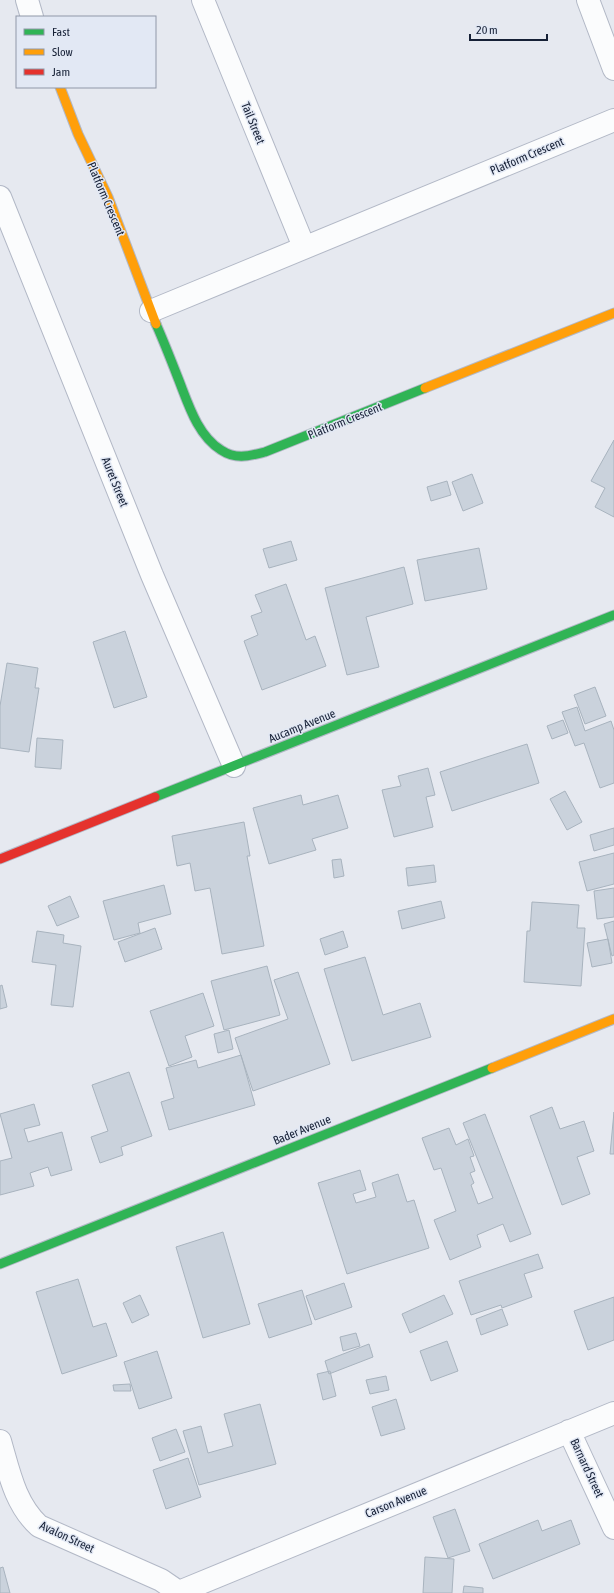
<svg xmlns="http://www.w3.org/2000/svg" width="614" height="1593" font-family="'Asap Condensed',sans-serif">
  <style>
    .building { fill: #cad2dc; stroke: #a8b3be }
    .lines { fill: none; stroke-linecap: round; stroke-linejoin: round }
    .street-casing { stroke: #b2b8c6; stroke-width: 24 }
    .fast-casing { stroke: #b2b8c6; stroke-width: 11 }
    .slow-casing { stroke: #b2b8c6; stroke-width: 11 }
    .jam-casing { stroke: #b2b8c6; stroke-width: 11 }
    .street { stroke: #fbfcfd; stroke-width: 22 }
    .fast { stroke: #30b455; stroke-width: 9 }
    .slow { stroke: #ff9f0a; stroke-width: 9 }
    .jam { stroke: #e5322d; stroke-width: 9 }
    .labels { text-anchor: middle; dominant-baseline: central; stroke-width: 3; stroke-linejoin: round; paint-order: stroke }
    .street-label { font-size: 12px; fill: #162036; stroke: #e2e8f4 }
  </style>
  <rect width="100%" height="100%" fill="#e6e9f0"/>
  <path class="building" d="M614,440V517L595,507L605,488L591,481Z
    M472,474L483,503L463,511L452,482Z
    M447,481L451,495L431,501L427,487Z
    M291,541L297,560L269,568L263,549Z
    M479,548L487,589L425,601L417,560Z
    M404,567L413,604L366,617L379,667L347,675L325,588Z
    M286,584L306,640L315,636L326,666L262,690L244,641L258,635L251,616L262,612L255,595Z
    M125,631L147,697L114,708L93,642Z
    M7,663L38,668L35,688H39L29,752L0,748V706Z
    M595,687L606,716L585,724L574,695Z
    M577,707L585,731L611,721L614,730V783L600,788L584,743L575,746L562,712Z
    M563,720L568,733L552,739L547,726Z
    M37,738L63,740L61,769L35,767Z
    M527,744L539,783L452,811L440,772Z
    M428,768L435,795L426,797L433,827L394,837L382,790L401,786L398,776Z
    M565,791L582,822L567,830L550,799Z
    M301,795L303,805L338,795L348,828L312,839L316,850L269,864L253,808Z
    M244,822L250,856H247L264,946L222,954L210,888L195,891L190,863L177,866L172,836Z
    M614,828V845L594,851L590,835Z
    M614,853V884L587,891L579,862Z
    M341,859L344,876L334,878L332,860Z
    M434,865L436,882L408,886L406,868Z
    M164,885L171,914L138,923L140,933L114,940L103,901Z
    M614,888V917L597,919L594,891Z
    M70,896L79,917L57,926L48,906Z
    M441,901L445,918L402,929L398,911Z
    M532,902L579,905L577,928H585L581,986L524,982L527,931H530Z
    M614,921V955L612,956L604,924Z
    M155,928L162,949L125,962L118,942Z
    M37,931L64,935L63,943L81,946L73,1007L51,1005L56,965L32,962Z
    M343,931L348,947L325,955L320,939Z
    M608,939L612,963L592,967L587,943Z
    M365,957L383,1015L420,1003L431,1037L352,1061L324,969Z
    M267,966L280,1015L224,1030L211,981Z
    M298,972L330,1064L253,1091L235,1038L288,1019L274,980Z
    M2,985L7,1007L0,1009V986Z
    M203,993L214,1026L185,1036L192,1057L169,1066L150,1011Z
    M229,1030L233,1049L218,1053L214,1034Z
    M241,1055L255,1105L169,1130L161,1102L174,1098L166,1068L196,1060L198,1068Z
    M129,1072L152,1136L121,1147L123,1155L100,1163L91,1137L108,1131L92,1085Z
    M34,1104L40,1125L24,1129L28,1142L62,1132L72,1170L51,1176L48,1167L30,1173L34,1186L0,1195V1161L12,1158L0,1114Z
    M552,1107L560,1129L584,1121L594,1151L577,1157L590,1194L562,1205L530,1116Z
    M614,1112V1154H610Z
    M485,1114L531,1234L510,1242L503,1224L477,1235L481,1247L450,1260L434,1220L456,1211L441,1168L434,1170L422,1138L449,1128L456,1145L468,1139L474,1156L470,1157L475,1171L470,1173L474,1183L471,1185L478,1204L493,1198L463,1123Z
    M360,1170L366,1190L353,1194L356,1203L376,1197L372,1183L398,1174L407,1202L414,1200L429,1248L347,1274L318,1183Z
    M223,1232L250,1324L203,1338L176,1247Z
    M538,1254L543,1268L524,1274L532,1297L502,1308L501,1305L471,1315L459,1281Z
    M78,1279L93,1327L106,1323L117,1356L62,1374L36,1292Z
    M344,1283L352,1307L315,1320L306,1296Z
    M302,1290L312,1324L269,1338L258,1304Z
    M140,1295L149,1315L132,1323L123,1303Z
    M444,1295L453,1314L410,1333L402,1314Z
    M614,1297V1340L588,1350L574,1311Z
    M502,1309L508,1325L481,1335L476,1319Z
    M356,1333L360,1346L343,1351L340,1337Z
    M447,1341L458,1371L431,1381L420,1351Z
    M369,1344L373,1357L329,1374L325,1361Z
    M157,1351L172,1398L139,1409L124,1362Z
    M330,1371L336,1396L323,1400L317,1374Z
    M386,1376L389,1390L370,1394L366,1380Z
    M130,1384L131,1391H114L113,1385Z
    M396,1399L405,1429L381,1436L372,1407Z
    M260,1404L276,1464L199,1485L183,1431L201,1426L208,1453L233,1446L224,1414Z
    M176,1429L185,1452L160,1461L152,1438Z
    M188,1458L201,1497L166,1509L153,1470Z
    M455,1509L470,1551L448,1558L433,1517Z
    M538,1520L542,1531L571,1520L580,1544L493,1579L479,1544Z
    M425,1557L454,1559L452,1593H423Z
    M3,1567L10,1593H0V1568Z
    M464,1586L483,1588V1593H463Z"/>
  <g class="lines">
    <defs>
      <path id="street" d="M27,0L32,17
        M203,0L304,247
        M588,0L614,69
        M0,197L152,575L234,766
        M151,311C305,246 460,184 614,120
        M569,1431L614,1528
        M0,1441C9,1472 15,1504 39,1526L161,1580L180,1593
        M179,1592L614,1413"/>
      <path id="fast" d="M156,324C164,342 171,360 178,378C188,403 197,435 221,450C236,460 249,456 265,452L425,388
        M155,797L614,615
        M0,1264L492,1068"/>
      <path id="slow" d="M60,87L78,134L108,197L156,324
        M425,388L614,313
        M492,1068L614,1019"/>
      <path id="jam" d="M0,859L155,797"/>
    </defs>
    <use href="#street" class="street-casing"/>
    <use href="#fast" class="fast-casing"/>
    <use href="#slow" class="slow-casing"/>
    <use href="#jam" class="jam-casing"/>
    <use href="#street" class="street"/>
    <use href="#fast" class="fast"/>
    <use href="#slow" class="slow"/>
    <use href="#jam" class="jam"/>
  </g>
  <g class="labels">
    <g class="street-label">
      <text transform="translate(253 123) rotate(68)">Tail Street</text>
      <text transform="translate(527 156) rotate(-23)">Platform Crescent</text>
      <text transform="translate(106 199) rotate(67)">Platform Crescent</text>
      <text transform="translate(345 421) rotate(-22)">Platform Crescent</text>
      <text transform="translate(115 482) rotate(68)">Auret Street</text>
      <text transform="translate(302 726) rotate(-22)">Aucamp Avenue</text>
      <text transform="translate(302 1130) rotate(-22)">Bader Avenue</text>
      <text transform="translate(587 1468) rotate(65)">Barnard Street</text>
      <text transform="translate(396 1502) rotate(-22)">Carson Avenue</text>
      <text transform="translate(67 1537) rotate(25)">Avalon Street</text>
    </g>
  </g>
  <rect x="16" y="16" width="140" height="72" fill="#e2e8f4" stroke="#9098a8"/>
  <rect x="24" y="29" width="20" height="6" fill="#30b455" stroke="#9098a8"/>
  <text x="52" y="36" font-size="12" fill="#162036">Fast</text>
  <rect x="24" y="49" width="20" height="6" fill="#ff9f0a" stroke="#9098a8"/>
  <text x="52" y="56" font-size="12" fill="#162036">Slow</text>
  <rect x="24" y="69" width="20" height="6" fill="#e5322d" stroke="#9098a8"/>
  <text x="52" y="76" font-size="12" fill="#162036">Jam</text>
  <path d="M470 34v6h77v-6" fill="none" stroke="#162036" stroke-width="2"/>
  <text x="476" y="34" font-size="12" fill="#162036" stroke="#e2e8f4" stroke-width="3" paint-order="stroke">20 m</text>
</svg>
